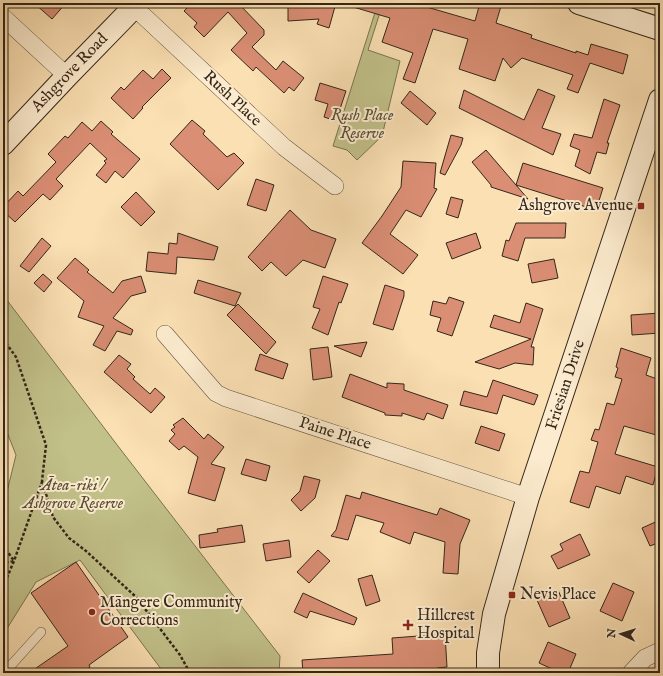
<svg xmlns="http://www.w3.org/2000/svg" width="663" height="676" font-family="'IM FELL English',serif">
  <style>
    .green { fill: #c2c18a; stroke: #7a7452 }
    .building { fill: #da8e74; stroke: #33271a }
    .lines { fill: none; stroke-linecap: round; stroke-linejoin: round }
    .lane-casing { stroke: #655540; stroke-width: 10 }
    .street-casing { stroke: #655540; stroke-width: 18 }
    .secondary-casing { stroke: #33271a; stroke-width: 24 }
    .path { stroke: #33271a; stroke-width: 2.5; stroke-dasharray: 3 2; stroke-linecap: butt }
    .lane { stroke: #fcebce; stroke-width: 9 }
    .street { stroke: #fcebce; stroke-width: 17 }
    .secondary { stroke: #fcebce; stroke-width: 22 }
    .poi-dot { fill: #8f2418; stroke: #fcebce; stroke-width: 1.5 }
    .labels { text-anchor: middle; dominant-baseline: central; stroke-width: 4; stroke-linejoin: round; paint-order: stroke }
    .street-label { font-size: 16px; fill: #33271a; stroke: #fcebce }
    .park-label { font-size: 16px; font-style: italic; fill: #574e36; stroke: #fcebce }
    .poi-label { font-size: 16px; fill: #33271a; stroke: #fcebce; text-anchor: start }
  </style>
  <rect width="100%" height="100%" fill="#fbe0b3"/>
  <filter id="stains"><feTurbulence type="fractalNoise" baseFrequency=".005" numOctaves="4"/><feColorMatrix values="0 0 0 0 .2 0 0 0 0 .09 0 0 0 0 .02 0 0 0 .5 -.17"/></filter>
  <radialGradient id="worn" r=".72"><stop offset=".6" stop-color="#630" stop-opacity="0"/><stop offset="1" stop-color="#630" stop-opacity=".3"/></radialGradient>
  <path class="green" d="M378,3H383L368,50L400,61L382,136L357,160L347,150L333,146Z
    M3,295L121,450L280,656L279,673H164L80,560L36,582L3,635V508L16,455L3,422Z"/>
  <path class="building" d="M34,3H66L52,19Z
    M192,3H238L264,30V35L252,47L276,70L283,61L304,78L294,91L289,87L284,93L256,67L253,71L231,50L247,33L228,12L204,37L194,27L197,23L184,11Z
    M288,3H336L329,28L317,24L319,19L288,21Z
    M351,3H413L475,21L480,3H490L501,6L496,23L532,35L531,38L576,53V51L588,55L591,44L628,55L623,74L590,63L578,93L567,89L573,75L522,58L511,68L503,58L495,81L459,69L468,39L433,29L415,83L403,79L413,53L382,42L390,18L350,6Z
    M162,69L171,78L142,107L143,108L133,119L111,98L121,87L124,90L143,70L153,79Z
    M320,83L346,91L336,121L324,117L328,104L315,100Z
    M538,89L555,96L542,128L561,134L553,155L459,108L464,90L524,120Z
    M410,91L436,113L427,125L401,103Z
    M604,99L620,105L607,143H609L606,154L597,152L590,174L575,166L580,150L570,146L574,134L592,138Z
    M192,120L205,131L203,134L227,157L234,153L244,163L218,190L170,144Z
    M101,121L113,132L111,134L140,159L123,178L115,171L106,183L96,175L106,163L104,161L107,159L90,143L56,179L63,186L50,200L43,194L15,222L3,211V207L18,191L23,196L56,162L48,154L65,136L68,138L82,122L92,131Z
    M451,135L463,138L461,145L445,175L440,173Z
    M486,150L528,199L491,187V185L472,162Z
    M403,161L436,163L434,188L437,189L421,217L406,210L390,234L418,255L403,274L362,243L382,216L401,187Z
    M523,163L603,188L596,210L516,185Z
    M256,179L274,185L266,211L247,205Z
    M136,192L155,212L141,226L121,207Z
    M451,197L463,200L458,218L446,214Z
    M290,210L311,230L336,239L325,268L303,260L286,276L271,262L262,271L248,257Z
    M516,223H566L565,238H525L518,261L502,256L506,240L509,241Z
    M178,233L218,247L214,260L177,257L176,274L146,271L148,252L168,254L169,243L177,244Z
    M476,233L481,248L452,259L446,243Z
    M42,238L51,246L29,272L20,266Z
    M75,258L89,270L87,272L113,293L122,281L141,276L146,292L131,296L113,318L133,330L131,335L117,331L105,351L93,345L104,326L78,317L84,301L57,278Z
    M554,259L558,278L532,283L528,264Z
    M43,274L52,282L44,292L34,283Z
    M323,276L348,284L341,303L339,302L328,335L312,328L320,309L313,307Z
    M198,280L241,293L235,306L194,293Z
    M385,285L404,291V296L393,330L373,324Z
    M449,297L464,302L452,336L437,331L441,318L430,315L433,301L446,304Z
    M526,303L543,309L531,347H534L533,365L515,363L499,369L475,362L531,339L490,327L494,315L520,323Z
    M238,304L276,342L266,354L227,315Z
    M660,313V333L632,335L631,315Z
    M367,342L361,357L334,346Z
    M328,347L332,377L313,380L310,349Z
    M621,348L651,358L646,375L660,380V436L624,426L615,454L658,467L653,485L626,476L620,494L596,486L589,508L570,502L580,471L589,473L598,442L591,440L595,429L599,430L607,403L614,405L622,379L615,377L618,368L616,367Z
    M260,354L288,364L283,379L255,370Z
    M119,355L131,364L127,369L135,377L133,379L150,394L155,388L165,397L151,413L104,372Z
    M350,374L387,388V383L404,384V390L448,405L443,419L427,413L424,420L402,413V416L385,415V413L342,397Z
    M493,380L538,395L534,405L503,395L497,414L460,405L464,391L487,397Z
    M183,418L204,439L208,434L224,447L211,464L225,468L215,501L188,493L198,457L184,446L179,450L169,441L175,434L171,430L175,427L173,425Z
    M481,426L505,434L499,451L475,443Z
    M246,459L270,466L266,481L241,474Z
    M304,476L320,480L315,498L301,511L291,500L300,491Z
    M362,492L437,515L440,508L470,520L460,544L458,574L443,573L445,542L414,532L410,544L380,532L384,523L356,515L348,540L331,536L336,530L346,495L360,499Z
    M660,520V542L650,546L642,528Z
    M242,525L245,542L200,548L199,535L218,532L217,529Z
    M580,534L590,555L558,569L551,556L563,550L560,544Z
    M289,540L291,557L266,561L263,544Z
    M318,550L330,561L309,583L297,572Z
    M76,562L128,637L89,665L90,667L82,673H29L68,646L31,593Z
    M372,575L380,601L366,606L358,579Z
    M613,583L634,592L622,621L600,611Z
    M558,590L570,618L549,627L537,600Z
    M303,593L357,618L354,625L310,611L307,618L294,612Z
    M445,634L447,667L437,668V673H303L302,660L393,654L392,638Z
    M548,642L576,654L568,673H561L539,663Z"/>
  <g class="lines">
    <defs>
      <path id="lane" d="M4,673L41,632"/>
      <path id="street" d="M134,7L284,147L335,186
        M3,17L67,76
        M165,334L216,393L226,398L528,497
        M631,673L645,658L660,651"/>
      <path id="secondary" d="M579,3L660,29
        M3,144L67,76L138,3
        M488,673V653L494,614L528,497L660,100"/>
    </defs>
    <use href="#lane" class="lane-casing"/>
    <use href="#street" class="street-casing"/>
    <use href="#secondary" class="secondary-casing"/>
    <path class="path" d="M3,339L16,357L46,445L42,481L53,517L69,538L86,551L136,597L180,655L190,673
      M3,545L14,561L3,563
      M3,587L14,561L42,482"/>
    <use href="#lane" class="lane"/>
    <use href="#street" class="street"/>
    <use href="#secondary" class="secondary"/>
  </g>
  <g class="poi-dot">
    <rect x="637" y="202" width="8" height="8" rx="2"/>
    <rect x="508" y="591" width="8" height="8" rx="2"/>
    <circle cx="92" cy="612" r="4"/>
    <path d="M406 619h4v4h4v4h-4v4h-4v-4h-4v-4h4z"/>
  </g>
  <g class="labels">
    <g class="street-label">
      <text transform="translate(70 73) rotate(-46)">Ashgrove Road</text>
      <text transform="translate(232 99) rotate(43)">Rush Place</text>
      <text transform="translate(566 385) rotate(-72)">Friesian Drive</text>
      <text transform="translate(335 434) rotate(18)">Paine Place</text>
    </g>
    <g class="park-label">
      <text x="362" y="116">Rush Place<tspan x="362" dy="18">Reserve</tspan></text>
      <text x="73" y="486">Ātea-riki /<tspan x="73" dy="18">Ashgrove Reserve</tspan></text>
    </g>
    <g class="poi-label">
      <text x="633" y="206" text-anchor="end">Ashgrove Avenue</text>
      <text x="520" y="595">Nevis Place</text>
      <text x="100" y="603">Māngere Community<tspan x="100" dy="18">Corrections</tspan></text>
      <text x="417" y="616">Hillcrest<tspan x="417" dy="18">Hospital</tspan></text>
    </g>
  </g>
  <rect width="663" height="676" fill="none" stroke="#fbe0b3" stroke-width="16"/>
  <rect x="4" y="4" width="655" height="668" fill="none" stroke="#33271a" stroke-width="2"/>
  <rect x="8" y="8" width="647" height="660" fill="none" stroke="#33271a"/>
  <g transform="translate(621 634) rotate(274)" stroke="#fcebce" stroke-width="3" paint-order="stroke">
  <path d="M0-3L7 15L0 10L-7 15Z" fill="#33271a"/>
  <text y="-6" font-size="11" font-weight="bold" text-anchor="middle" fill="#33271a">N</text>
  </g>
  <rect width="100%" height="100%" filter="url(#stains)"/>
  <rect width="100%" height="100%" fill="url(#worn)"/>
</svg>
